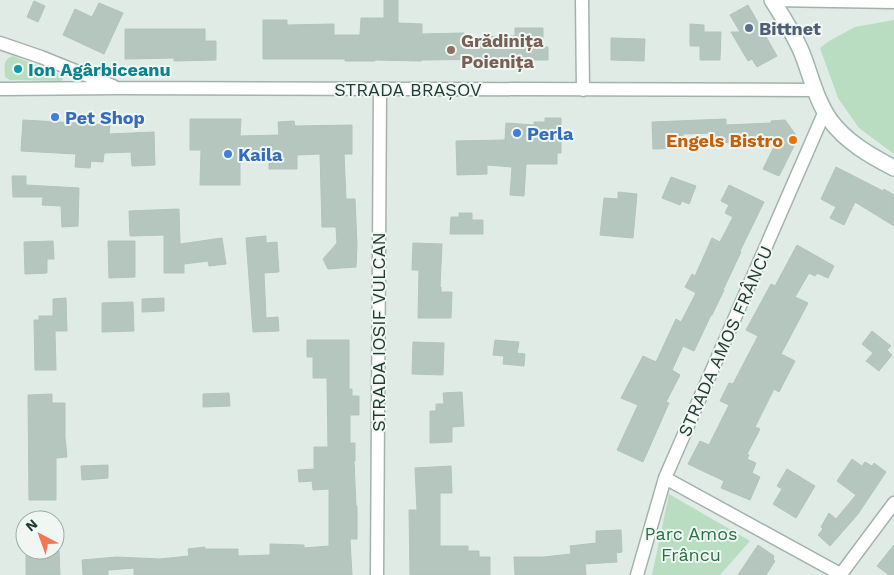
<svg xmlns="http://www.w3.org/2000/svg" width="894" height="575" font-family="'Work Sans',sans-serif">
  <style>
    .green { fill: #b8ddc1 }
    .building { fill: #b5c6be; stroke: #b2c4bc }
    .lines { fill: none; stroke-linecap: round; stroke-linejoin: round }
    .minor-casing { stroke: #a3b3ac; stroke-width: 15 }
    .secondary-casing { stroke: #9eb7ad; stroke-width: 18 }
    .minor { stroke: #fff; stroke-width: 12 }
    .secondary { stroke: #fff; stroke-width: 15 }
    .service-dot { fill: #5c6f8a; stroke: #f0f7f3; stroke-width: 2 }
    .education-dot { fill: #8d6e63; stroke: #f0f7f3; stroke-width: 2 }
    .culture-dot { fill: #0f9aa8; stroke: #f0f7f3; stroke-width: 2 }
    .shop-dot { fill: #3f7fe0; stroke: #f0f7f3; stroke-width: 2 }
    .food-dot { fill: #e8710a; stroke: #f0f7f3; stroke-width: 2 }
    .labels { text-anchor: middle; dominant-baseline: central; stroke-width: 4; stroke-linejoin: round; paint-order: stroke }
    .service-label { font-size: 18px; font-weight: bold; fill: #4e5e75; stroke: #f0f7f3; text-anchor: start }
    .education-label { font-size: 18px; font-weight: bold; fill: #785e54; stroke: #f0f7f3; text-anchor: start }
    .culture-label { font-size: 18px; font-weight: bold; fill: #0d838f; stroke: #f0f7f3; text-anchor: start }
    .street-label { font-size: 18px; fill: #203b33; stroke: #f0f7f3 }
    .shop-label { font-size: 18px; font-weight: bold; fill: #366cbe; stroke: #f0f7f3; text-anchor: start }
    .food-label { font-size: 18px; font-weight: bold; fill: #c56008; stroke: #f0f7f3; text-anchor: end }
    .park-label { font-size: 18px; fill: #2a7244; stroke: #f0f7f3 }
  </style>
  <rect width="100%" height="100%" fill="#e0ebe5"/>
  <path class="green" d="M894,20V154L859,128L838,98L820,48L829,41L855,27Z
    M13,56L61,75L63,78L62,81L10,80L5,77C5,66 2,60 13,56Z
    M669,494L750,541L720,575H652Z"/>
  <path class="building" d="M384,0H398V23L422,24V34L464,33V37L515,36V28H543V47H548V60H509V59L421,60V61L375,60V61H345V59H263V20H287V25L334,24V35H360L361,18H384Z
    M34,1L45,6L38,22L27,17Z
    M99,3L123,13L104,54L63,35L75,9L92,17Z
    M748,5L777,56L757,67L752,59L748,61L731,32H740L730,15Z
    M690,24L704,25V32H721L720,60H700V46H690Z
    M125,29H205V41H216V60L174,61V58L125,59Z
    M611,38L645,39L644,61L611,60Z
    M545,118H561V153H557V164H526L524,196L510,195L512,167L487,165V174L457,175L456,141L505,140L506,123L534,125V122H545Z
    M190,119H241L240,136L279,135L278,122L294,121L295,126L352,125V154H344L346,199H355L357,245L356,267L328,269L323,259L337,243L336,227H322L320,154L297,155V169H269V152L240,153V185H200L201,150H190Z
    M726,119V125L771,123V121L785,120L798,138L779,176L763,169L775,145L738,147V142L713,143L712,133L683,134V148L653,149L652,122Z
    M23,120L110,125L109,134L154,132L155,165L132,166L131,152L104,153L103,162L91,161L90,168L75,167L76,154L21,151Z
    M836,167L883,191L884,189L894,195V226L855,202L844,225L830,218L836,207L821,199Z
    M12,176H26V185L79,188L78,226L62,227L61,206L42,205L43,197H13Z
    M671,177L696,186L689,204L682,201L680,205L662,198Z
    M729,185L764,202L740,251L741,252L723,290H724L712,315H711L694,351L683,346L672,370L680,375L666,402L669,403L643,462L617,450L638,405L621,398L643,356L656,362L676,319L681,322L696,293L685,287L692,274L695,276L712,238L720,242L733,217L725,213L729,205L721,201Z
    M618,192L637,194L633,238L600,235L604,198L618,199Z
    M179,209L180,244L222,238L226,264L209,266L208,261L184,264V273H164V235L130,236L129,211Z
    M459,213H472V220H483V234H450L451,217H459Z
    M266,236V243L277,242L279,272L264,273L266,318L278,317L279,331L253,332L246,238Z
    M53,241L54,259H47V273L25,274L24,242Z
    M108,241H135V277L109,278Z
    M413,243L442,244L440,287H441V292H452L451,318H418L419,270H412Z
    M797,245L834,266L828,278L817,273L815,276L809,273L795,297L808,303L781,354L795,361L779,392L774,389L755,427L760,429L747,454L749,455L747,459L756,463L752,473L760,477L750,500L721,488L724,481L688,464L700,441L709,445L729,405L720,401L729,383L733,384L758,336L746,330L771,284L775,286Z
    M66,298L67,331H55L56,370H35L34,320H39V316H53V299Z
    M164,298V311L142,312V299Z
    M133,302L134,331L102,332V303Z
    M872,331L891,346L887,350L892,355L879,371L866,361L873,353L862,344Z
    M307,340H349V389H352V396H359V415H350V443H355V461H354L356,506H357V539H350L352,575H134V568L108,570V575H83L82,560L117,557L160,559L189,556L188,549L205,547V549H238V556L270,555V544L304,545V548L329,546V489L313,490L312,481L299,482L298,470L314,469V447H328L327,378H313V357H307Z
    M495,340L519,342L517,353L525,354L524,366L503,364L504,356L493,355Z
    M413,342L444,343L443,375L412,374Z
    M462,392L464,426L452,427V442L430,443V411H436V404H444L443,393Z
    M229,393L230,406L203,407V394Z
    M52,394V403H65V437L67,457L56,458V500H29L28,395Z
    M852,459L862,466L865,462L872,466L874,463L886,472L858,514L830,546L818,535L823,529L821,527L829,513L836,519L856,495L837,481Z
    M108,465V478L82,480L81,466Z
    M451,466L452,493H440V546H468V551H479V557H490V575H410L409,510H417L415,468Z
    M787,469L815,486L796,518L773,504L782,489L777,486Z
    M621,530L622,552L616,553L617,562L585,564L586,575H515L514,557H544L571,554L570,546L596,543V531Z
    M758,545L774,556L773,559L775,561L766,575H738Z
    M894,545V575H889L877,566Z
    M26,550H50V551H59L60,575H26Z"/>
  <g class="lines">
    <defs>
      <path id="minor" d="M582,0L583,90
        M772,0L894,2
        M0,43L41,57L113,86
        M0,89L117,88L815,90
        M665,478L842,575
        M841,574L894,503
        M377,575L380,89
        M637,575L665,478L825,111"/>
      <path id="secondary" d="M772,0C783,17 794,34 802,53C811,76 816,100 830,120C846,142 871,156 894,168"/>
    </defs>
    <use href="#minor" class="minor-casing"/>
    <use href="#secondary" class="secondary-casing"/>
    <use href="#minor" class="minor"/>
    <use href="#secondary" class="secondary"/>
  </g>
  <circle class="service-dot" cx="749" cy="28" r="5"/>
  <circle class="education-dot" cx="451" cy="50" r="5"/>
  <circle class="culture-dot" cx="18" cy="69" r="5"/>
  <g class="shop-dot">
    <circle cx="55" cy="117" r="5"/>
    <circle cx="517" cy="133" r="5"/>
    <circle cx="228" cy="154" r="5"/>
  </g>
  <circle class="food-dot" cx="793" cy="140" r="5"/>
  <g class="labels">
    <g class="service-label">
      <text x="759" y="28">Bittnet</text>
    </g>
    <g class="education-label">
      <text x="461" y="40">Grădinița<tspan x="461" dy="21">Poienița</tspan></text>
    </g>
    <g class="culture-label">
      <text x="28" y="69">Ion Agârbiceanu</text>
    </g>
    <g class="street-label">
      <text x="408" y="89">STRADA BRAȘOV</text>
      <text transform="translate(378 332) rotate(-90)">STRADA IOSIF VULCAN</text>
      <text transform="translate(725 341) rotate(-66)">STRADA AMOS FRÂNCU</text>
    </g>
    <g class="shop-label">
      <text x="65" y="117">Pet Shop</text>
      <text x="527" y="133">Perla</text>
      <text x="238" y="154">Kaila</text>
    </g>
    <g class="food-label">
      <text x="783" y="140">Engels Bistro</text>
    </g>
    <g class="park-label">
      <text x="691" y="533">Parc Amos<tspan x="691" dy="21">Frâncu</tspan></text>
    </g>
  </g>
  <g transform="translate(40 535) rotate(319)"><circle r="24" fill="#f0f7f3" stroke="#9daca6"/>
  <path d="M0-4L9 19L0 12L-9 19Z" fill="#f37755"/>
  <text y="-8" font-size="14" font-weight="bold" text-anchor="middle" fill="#203b33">N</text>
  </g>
</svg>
